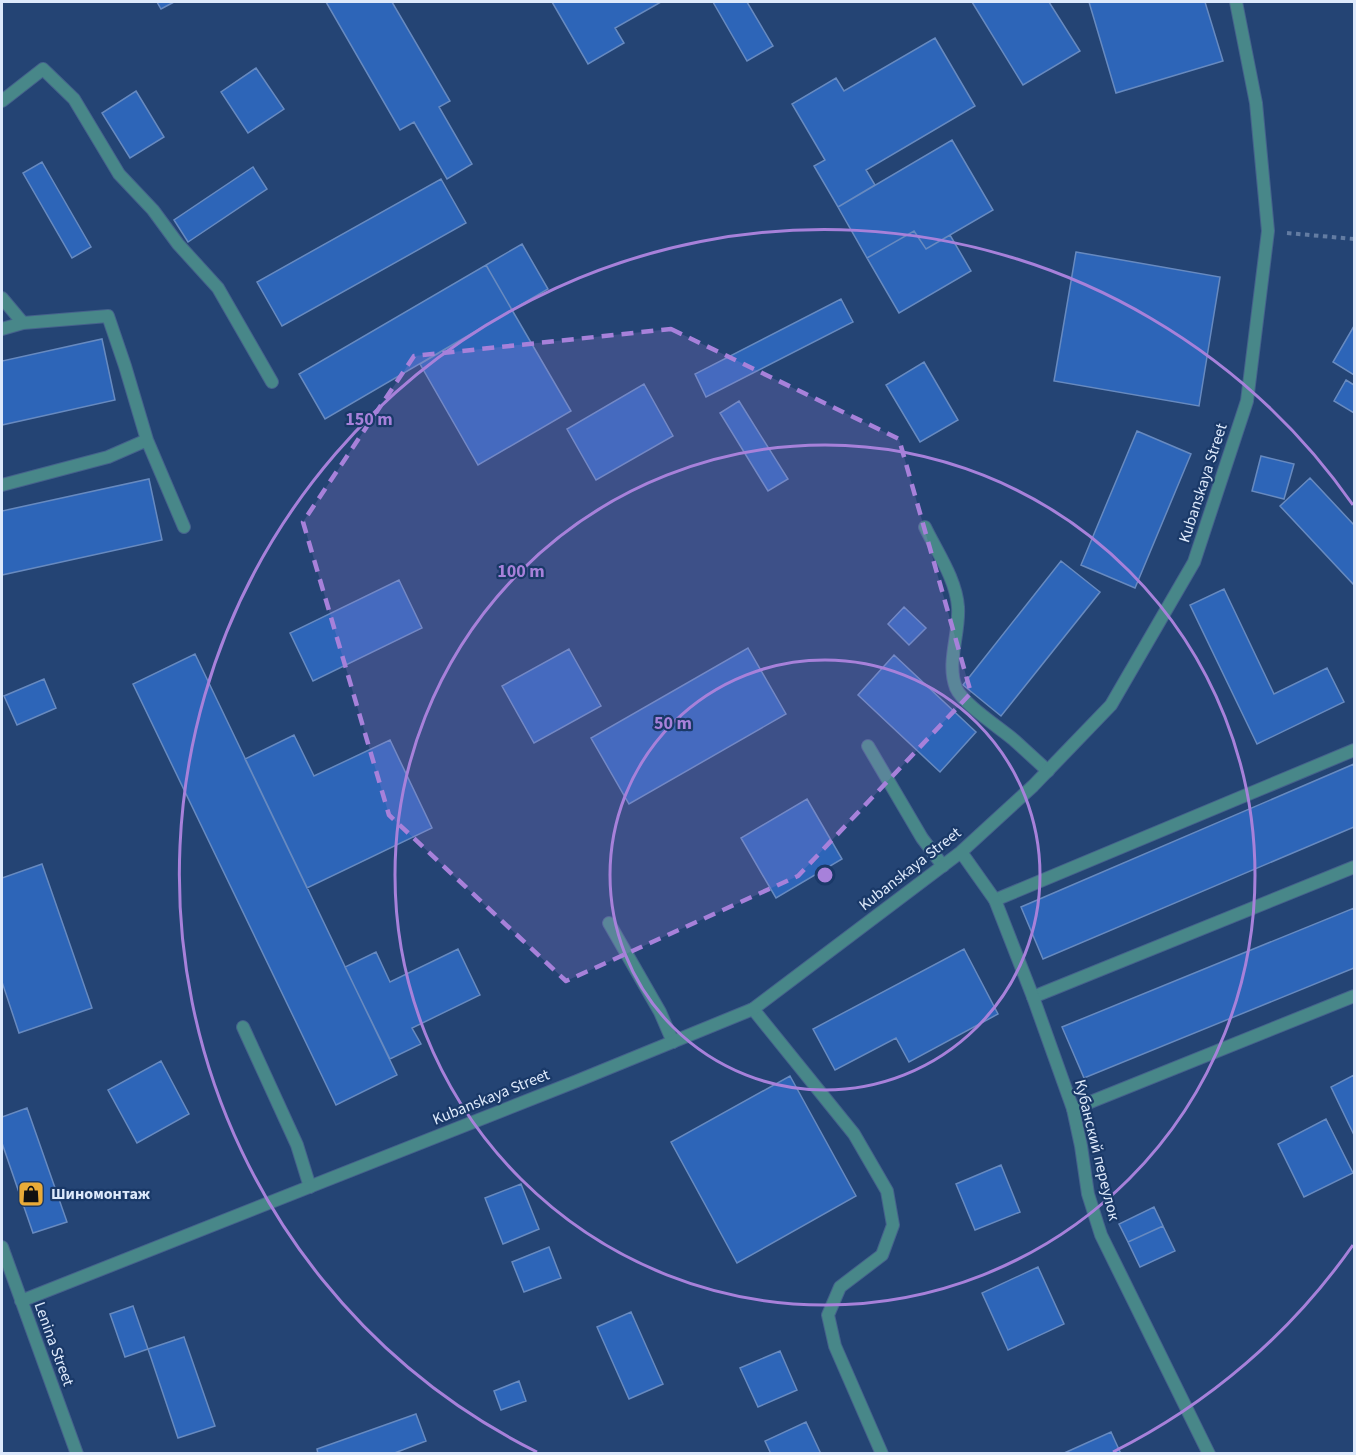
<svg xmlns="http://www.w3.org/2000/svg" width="1356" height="1455" font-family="'Source Sans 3',sans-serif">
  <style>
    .building { fill: #2d65b8; stroke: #678ac0; stroke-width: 1.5 }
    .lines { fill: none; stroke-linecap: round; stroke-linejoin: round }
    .service-casing { stroke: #45628c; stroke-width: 14 }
    .minor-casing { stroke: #45628c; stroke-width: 14 }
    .path { stroke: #637ca2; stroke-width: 4; stroke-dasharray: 4.5 4.5; stroke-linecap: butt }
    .service { stroke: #488789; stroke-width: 12 }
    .minor { stroke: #488789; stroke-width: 12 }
    .marked { fill: #a781da; fill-opacity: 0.2; stroke: #a781da; stroke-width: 4.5; stroke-dasharray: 12 8; stroke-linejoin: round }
    .ring { fill: none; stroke: #a781da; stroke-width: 3 }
    .labels { text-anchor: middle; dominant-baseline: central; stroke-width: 4.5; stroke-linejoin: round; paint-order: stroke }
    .street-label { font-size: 16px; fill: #dde9fb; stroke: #1a3968 }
    .poi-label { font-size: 16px; font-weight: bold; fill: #dde9fb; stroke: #1a3968; text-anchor: start }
    .centre { fill: #a781da; stroke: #1a3968; stroke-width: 3 }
    .ring-label { font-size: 18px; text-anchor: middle; font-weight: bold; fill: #a781da; stroke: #1a3968; stroke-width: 4.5; stroke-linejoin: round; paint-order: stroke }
  </style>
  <rect width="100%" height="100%" fill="#244474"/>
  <path class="building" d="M157,2H174L161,9Z
    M326,2H392L450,101L439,107L472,164L447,179L414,122L400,130Z
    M552,2H661L615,28L624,43L588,64Z
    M713,2H747L773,46L747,61Z
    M972,2H1049L1080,51L1023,85Z
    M1089,2H1205L1223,61L1116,93Z
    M935,38L975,106L866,170L875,185L838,207L814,166L825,160L792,104L836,78L844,91Z
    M256,68L284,109L248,133L221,92Z
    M136,91L164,137L130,158L102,113Z
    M952,140L993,210L926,249L914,231L867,258L838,207Z
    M42,162L91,247L72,258L23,173Z
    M253,167L267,189L188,242L174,220Z
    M441,179L466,223L282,326L257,282Z
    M914,231L926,249L950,235L971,271L899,313L867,258Z
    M522,244L548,289L512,310L486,265Z
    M1076,252L1220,277L1199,406L1054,381Z
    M486,265L512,310L325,419L299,374Z
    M841,299L853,322L706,397L695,374Z
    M512,310L571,411L478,465L420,364Z
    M1354,326V375L1333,362Z
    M102,339L115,400L2,425V361Z
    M924,362L958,420L920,442L886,385Z
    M1346,380L1354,385V413L1334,401Z
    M644,384L673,436L596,480L567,429Z
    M739,401L788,479L768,491L720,413Z
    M1137,431L1191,454L1135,588L1081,565Z
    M1261,456L1294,464L1284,499L1252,491Z
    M1310,478L1354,525V585L1280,506Z
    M149,479L162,540L2,575V511Z
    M1061,561L1100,592L1001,716L963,685Z
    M399,580L422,628L313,681L290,633Z
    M1224,589L1274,694L1327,668L1344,702L1257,744L1190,605Z
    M904,607L926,628L909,645L888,624Z
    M748,648L786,714L629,804L591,738Z
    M569,649L601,706L534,743L502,686Z
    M195,654L397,1075L336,1105L133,684Z
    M894,655L976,732L940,772L858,695Z
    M44,679L56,708L17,725L4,696Z
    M294,735L314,776L390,740L432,828L307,888L245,759Z
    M1354,764V827L1043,959L1021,907Z
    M807,799L842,859L776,898L741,838Z
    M42,864L92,1008L19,1033L2,982V878Z
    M1354,908V968L1084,1078L1062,1027Z
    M458,949L480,995L412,1028L421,1044L390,1059L345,967L376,952L390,982Z
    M964,949L998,1014L909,1062L896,1038L835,1070L813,1029Z
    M161,1061L189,1114L137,1143L108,1090Z
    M1354,1075V1135L1331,1087Z
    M790,1076L856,1196L737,1263L671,1142Z
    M27,1108L67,1222L33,1233L2,1143V1117Z
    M1326,1119L1353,1173L1304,1197L1278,1144Z
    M1001,1165L1020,1212L975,1230L956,1184Z
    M521,1184L539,1229L503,1244L485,1198Z
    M1154,1207L1163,1226L1128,1242L1119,1224Z
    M1163,1226L1175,1251L1140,1267L1128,1242Z
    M549,1247L561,1278L524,1292L512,1262Z
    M1038,1267L1064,1324L1008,1350L982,1293Z
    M133,1306L148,1349L125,1357L110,1314Z
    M631,1312L663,1384L629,1399L597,1327Z
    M184,1337L215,1426L178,1438L148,1349Z
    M780,1351L797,1390L758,1407L740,1368Z
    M519,1381L526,1401L501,1410L494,1391Z
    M416,1414L426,1441L392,1454H318L317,1449Z
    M806,1422L821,1454H771L765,1441Z
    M1111,1432L1121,1454H1062Z"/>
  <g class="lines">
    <defs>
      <path id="service" d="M2,101L43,69L74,99L119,174L153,210L178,244L218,288L272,382
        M2,298L23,323
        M2,329L23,323L108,316L125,366L147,440L184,527
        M2,485L108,457L147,440
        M925,527C937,552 956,579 958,607C960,634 946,662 956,688C963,704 1000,728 1014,740C1025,750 1036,760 1048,771
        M868,746L922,838L943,866
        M995,900L1354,750
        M609,923L660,1012L673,1042
        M1033,997L1354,867
        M753,1009L854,1134L887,1191L893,1225L882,1255L840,1287L828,1315L835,1346L882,1454
        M243,1027L297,1145L310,1187
        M1073,1109L1354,996"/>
      <path id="minor" d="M961,852L995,900L1033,997L1073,1109L1081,1146L1088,1194L1101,1235L1209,1454
        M2,1247L77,1454
        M21,1301L577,1081L753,1009L961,852L1033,786L1111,705L1194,562L1247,401L1268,231L1256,103L1236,2"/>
    </defs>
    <use href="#service" class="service-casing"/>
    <use href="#minor" class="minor-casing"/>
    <path class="path" d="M1287,233L1354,239"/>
    <use href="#service" class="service"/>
    <use href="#minor" class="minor"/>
  </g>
  <path class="marked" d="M671,329L899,439L971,693L798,876L566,981L389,815L303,522L414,356Z"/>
  <g class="ring">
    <circle cx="825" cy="875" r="215"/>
    <circle cx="825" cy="875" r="430"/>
    <path d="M1353 1245A645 645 0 0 1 1113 1452M537 1452A645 645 0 1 1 1353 505"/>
  </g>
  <defs>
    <symbol id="shop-square" viewBox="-11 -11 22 22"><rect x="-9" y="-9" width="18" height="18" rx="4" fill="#e9ab38" stroke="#1a3968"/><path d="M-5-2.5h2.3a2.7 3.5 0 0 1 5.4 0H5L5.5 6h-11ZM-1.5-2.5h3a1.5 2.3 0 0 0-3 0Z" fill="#111"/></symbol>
  </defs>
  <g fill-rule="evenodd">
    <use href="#shop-square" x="16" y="1179" width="30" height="30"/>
  </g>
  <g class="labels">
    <g class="street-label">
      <text transform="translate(1203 483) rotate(-72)">Kubanskaya Street</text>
      <text transform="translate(910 869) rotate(-38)">Kubanskaya Street</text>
      <text transform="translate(491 1097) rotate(-22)">Kubanskaya Street</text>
      <text transform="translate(1097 1150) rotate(76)">Кубанский переулок</text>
      <text transform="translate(54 1344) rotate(70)">Lenina Street</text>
    </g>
    <g class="poi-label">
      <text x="51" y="1194">Шиномонтаж</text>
    </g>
  </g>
  <circle cx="825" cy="875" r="9" class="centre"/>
  <g class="ring-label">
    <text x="369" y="425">150 m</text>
    <text x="521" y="577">100 m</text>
    <text x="673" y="729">50 m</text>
  </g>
  <rect width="1356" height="1455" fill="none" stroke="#dde9fb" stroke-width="6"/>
</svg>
